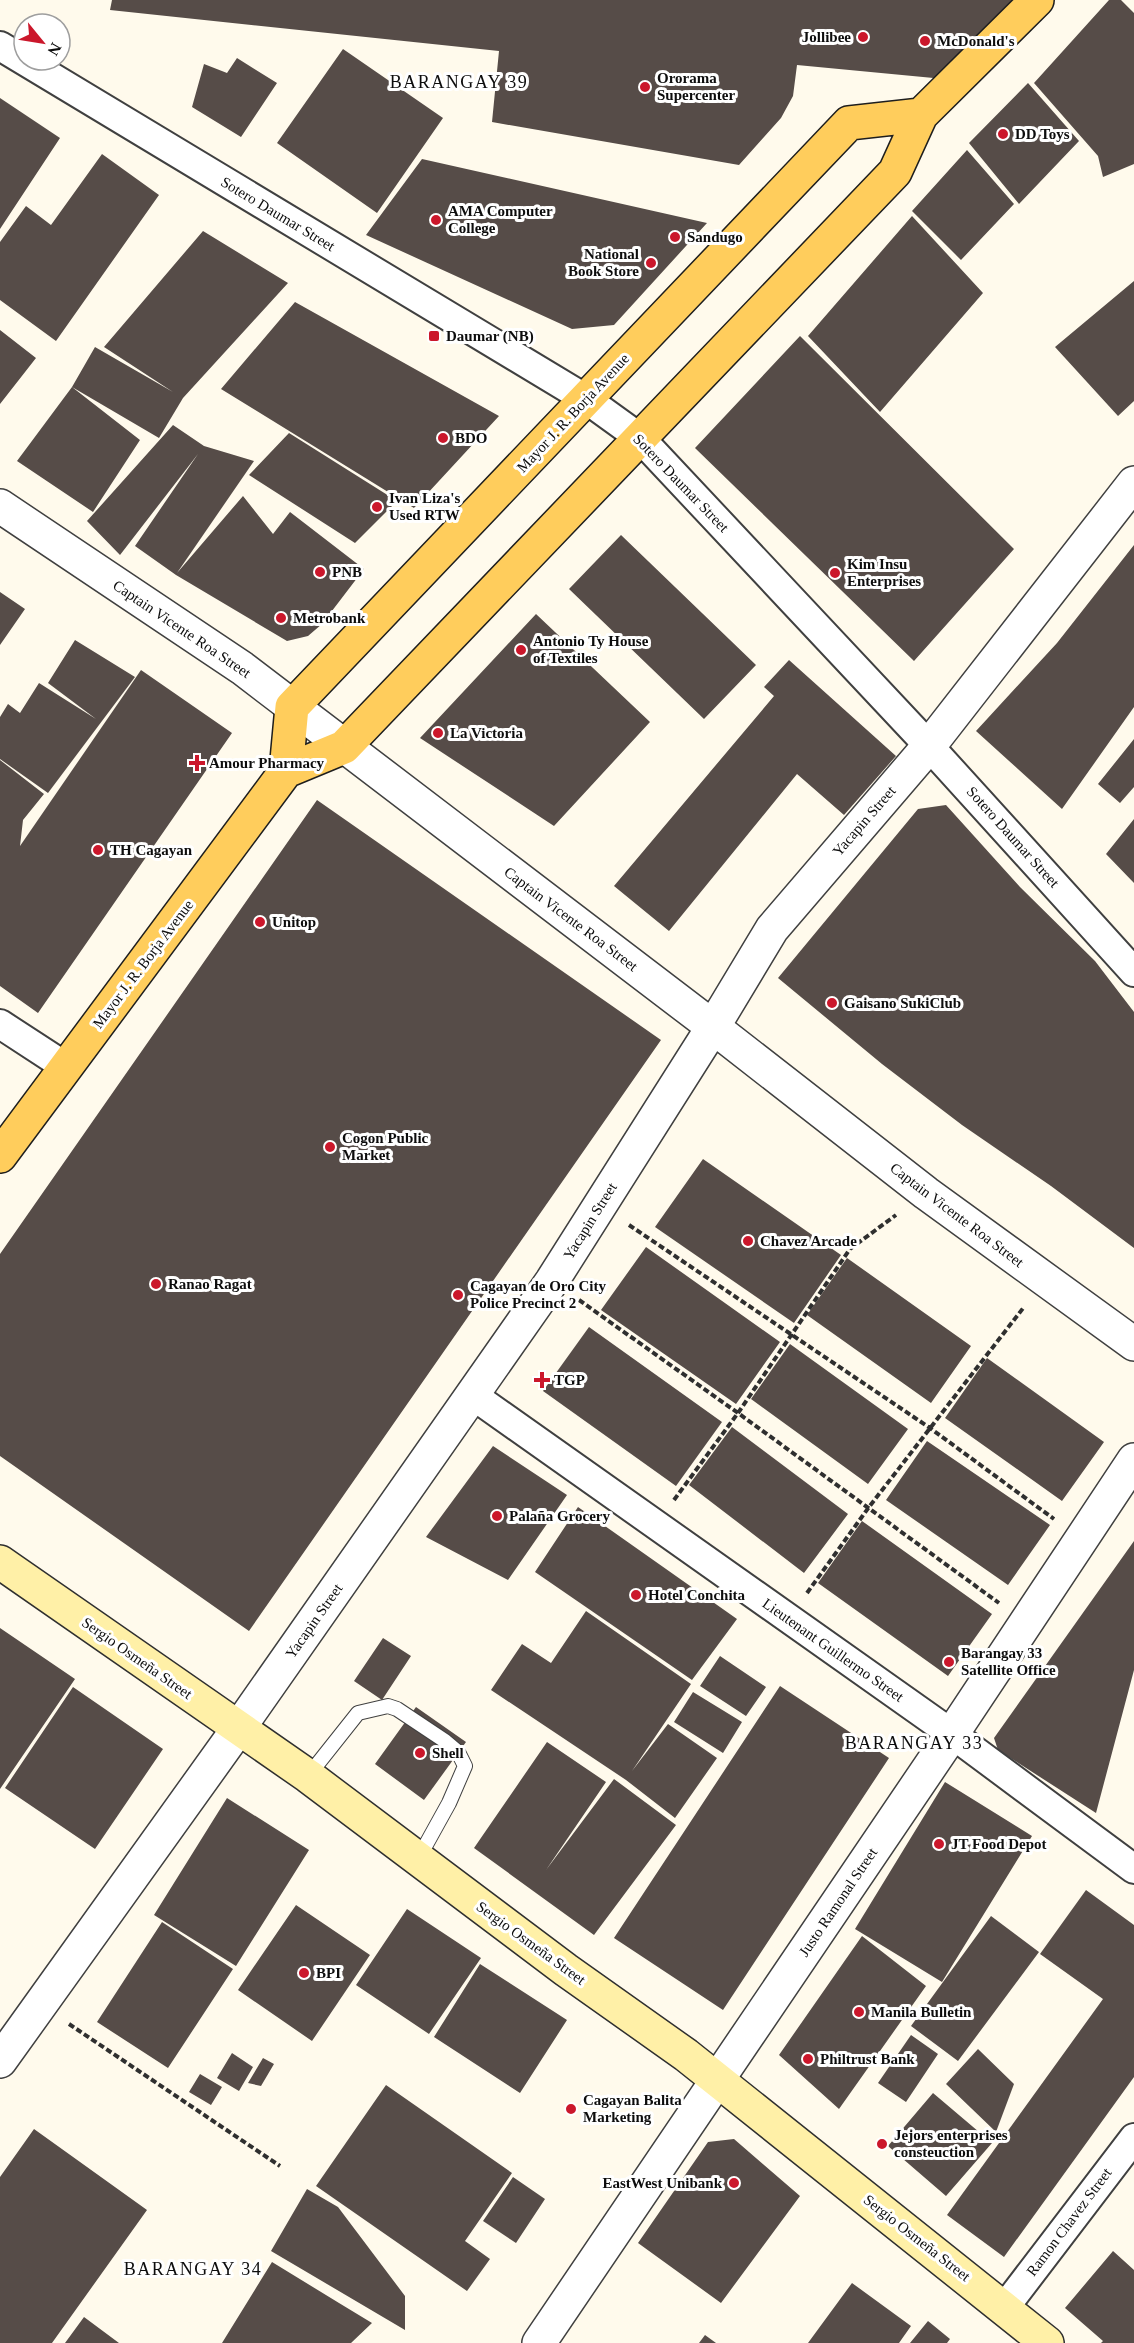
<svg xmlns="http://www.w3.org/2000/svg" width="1134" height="2343" font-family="Georgia,serif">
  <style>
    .building { fill: #564c48 }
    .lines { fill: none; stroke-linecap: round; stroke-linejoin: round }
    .service-casing { stroke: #404040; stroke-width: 16 }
    .minor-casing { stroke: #404040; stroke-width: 32 }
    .tertiary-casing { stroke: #404040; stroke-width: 36 }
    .secondary-casing { stroke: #2f2f2f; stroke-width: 36 }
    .primary-casing { stroke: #1e1e1e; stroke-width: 36 }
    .path { stroke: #2f2f2f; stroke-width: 4; stroke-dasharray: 6 3; stroke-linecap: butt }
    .service { stroke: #fff; stroke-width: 14 }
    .minor { stroke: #fff; stroke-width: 28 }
    .tertiary { stroke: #fff; stroke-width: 33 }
    .secondary { stroke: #fff0a7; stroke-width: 33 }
    .primary { stroke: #ffcd5c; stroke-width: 33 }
    .poi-dot { fill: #cb172b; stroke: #fff; stroke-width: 2 }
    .labels { text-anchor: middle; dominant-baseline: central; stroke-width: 6; stroke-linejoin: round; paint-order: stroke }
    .poi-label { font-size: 15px; font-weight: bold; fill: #0d0d0d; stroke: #fff; text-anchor: start }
    .street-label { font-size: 15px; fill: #0d0d0d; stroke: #fff }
    .quarter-label { font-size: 18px; letter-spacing: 1.5px; fill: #0d0d0d; stroke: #fff }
  </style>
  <rect width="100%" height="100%" fill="#fffaec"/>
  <path class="building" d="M112,0H1015L944,79L797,65L793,96L781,118L739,165L492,122L499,51L110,10Z
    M1109,0H1121L1134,13V164L1103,177L1098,156L1034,83Z
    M343,49L443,118L377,213L277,143Z
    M237,58L277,83L241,137L192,107L204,64L227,73Z
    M1028,83L1079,141L1019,204L969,143Z
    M0,98L60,138L0,229Z
    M967,150L1014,204L961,260L912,211Z
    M102,154L159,195L56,341L0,300V242L26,206L51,225Z
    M422,159L707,223L614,325L572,329L366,235Z
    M912,216L983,293L880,412L808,336Z
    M203,231L288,283L183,398L159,438L72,387L95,347L173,392L104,347Z
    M1134,281V401L1118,416L1055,347Z
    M295,302L499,416L414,508L221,389Z
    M0,330L36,358L0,404Z
    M800,336L1014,549L914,661L695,448Z
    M72,387L140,440L93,512L17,461Z
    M173,425L204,446L254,461L177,573L243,496L273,534L290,512L364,569L322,624L308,636L287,641L176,575L135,546L198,454L120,555L87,521Z
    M289,433L397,501L355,543L249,475Z
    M621,535L756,665L704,719L569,589Z
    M1134,545V707L1062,809L976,731L1057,643Z
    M0,592L25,609L0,645Z
    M536,614L650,722L554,826L420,738Z
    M75,640L135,677L48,793L0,759V717L8,704L20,713L39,683L96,719L48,683Z
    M789,660L896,756L844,815L797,774L669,931L614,886L774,696L764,687Z
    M141,670L232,733L38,1013L0,986V760L44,794L23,820L20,846Z
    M1134,739V787L1120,803L1098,784Z
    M317,800L661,1040L249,1631L0,1456V1254Z
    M946,805L1020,887L1095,961L1134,1012V1248L1051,1186L962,1125L882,1064L778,978L918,809Z
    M1134,819V883L1106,854Z
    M703,1159L841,1255L794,1323L655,1227Z
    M646,1247L780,1342L736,1404L601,1310Z
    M847,1258L971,1346L931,1403L807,1315Z
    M589,1327L722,1422L676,1486L543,1391Z
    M790,1344L908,1429L868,1484L751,1399Z
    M987,1358L1104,1442L1062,1501L945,1418Z
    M732,1427L848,1514L804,1573L689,1485Z
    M927,1441L1050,1525L1008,1585L886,1500Z
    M493,1446L567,1495L508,1580L426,1537Z
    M578,1507L737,1619L692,1680L535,1572Z
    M862,1521L992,1614L948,1676L818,1583Z
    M1134,1541V1670L1096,1813L998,1750L994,1738Z
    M586,1611L691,1684L632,1771L668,1724L717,1758L675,1818L626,1780L491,1690L522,1644L551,1663Z
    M0,1628L75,1679L0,1789Z
    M383,1638L411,1656L382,1700L354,1681Z
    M720,1656L766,1687L746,1716L700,1686Z
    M780,1686L889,1758L723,2010L614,1938Z
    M73,1687L163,1749L95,1849L5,1788Z
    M693,1692L742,1722L723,1753L674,1722Z
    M416,1707L466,1742L424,1800L375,1764Z
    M547,1742L606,1782L546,1870L614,1779L676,1825L594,1935L474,1848Z
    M945,1782L1032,1836L942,1982L855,1929Z
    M227,1798L309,1850L236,1966L154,1915Z
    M1086,1890L1134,1925V2077L1004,2257L947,2215L1103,1999L1040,1954Z
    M296,1905L370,1955L312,2041L238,1990Z
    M407,1909L481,1958L429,2034L356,1985Z
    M991,1916L1039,1952L958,2061L911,2026Z
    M162,1922L233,1969L168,2068L97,2022Z
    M862,1936L926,1986L839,2109L779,2055Z
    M480,1964L567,2020L520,2093L434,2037Z
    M911,2035L938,2054L906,2102L878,2083Z
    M978,2049L1014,2084L996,2132L946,2084Z
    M232,2053L253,2067L239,2091L217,2078Z
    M263,2058L274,2064L261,2086L248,2083Z
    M200,2074L222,2087L211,2105L189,2092Z
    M386,2085L512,2173L465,2241L490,2259L467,2291L316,2186Z
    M933,2093L992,2143L946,2196L888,2146Z
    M34,2129L147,2210L52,2343H0V2177Z
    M734,2139L800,2196L721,2303L638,2243L708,2142Z
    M513,2177L545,2199L516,2243L483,2221Z
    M307,2189L338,2207L405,2296V2330L271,2251Z
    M1113,2251L1134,2270V2343H1101L1103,2341L1065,2308Z
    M272,2262L339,2303L372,2323L351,2343H222Z
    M852,2283L911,2326L899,2343H808Z
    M84,2317L119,2343H65Z
    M928,2321L950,2339L947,2343H910Z
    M705,2335L716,2343H699Z"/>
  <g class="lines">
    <defs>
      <path id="service" d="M308,1776L358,1713L388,1706L397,1709L445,1741L458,1752L465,1766L449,1803L418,1859"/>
      <path id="minor" d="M0,46L586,399L640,438L929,746L1134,972
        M0,1024L66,1067
        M471,1394L952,1734L1134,1869
        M1005,2307L1134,2138"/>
      <path id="tertiary" d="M0,506L242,668L713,1027L926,1193L1134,1344
        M0,2061L238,1729L552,1281L713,1027L772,929L929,746L1134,483
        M539,2343L952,1734L1134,1460"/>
      <path id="secondary" d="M0,1562L308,1776L566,1970L686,2055L1047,2343"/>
      <path id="primary" d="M286,771L292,707L849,123L921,115
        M0,1156L286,771L344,747L895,172L921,115L1037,0"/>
    </defs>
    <use href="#service" class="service-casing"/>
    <use href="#minor" class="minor-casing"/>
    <use href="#tertiary" class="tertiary-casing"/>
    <use href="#secondary" class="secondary-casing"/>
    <use href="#primary" class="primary-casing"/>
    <path class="path" d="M629,1225L930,1428L1054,1519
      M579,1300L738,1413L999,1603
      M674,1500L738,1413L850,1249L896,1215
      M807,1593L869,1507L1024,1307
      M69,2024L280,2166"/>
    <use href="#service" class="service"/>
    <use href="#minor" class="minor"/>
    <use href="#tertiary" class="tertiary"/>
    <use href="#secondary" class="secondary"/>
    <use href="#primary" class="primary"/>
  </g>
  <g class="poi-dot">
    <circle cx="863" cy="37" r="6"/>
    <circle cx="925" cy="41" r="6"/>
    <circle cx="645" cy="87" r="6"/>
    <circle cx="1003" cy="134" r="6"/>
    <circle cx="436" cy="220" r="6"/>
    <circle cx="675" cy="237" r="6"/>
    <circle cx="651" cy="263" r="6"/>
    <rect x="428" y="330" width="12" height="12" rx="3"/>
    <circle cx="443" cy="438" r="6"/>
    <circle cx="377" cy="507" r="6"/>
    <circle cx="320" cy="572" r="6"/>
    <circle cx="835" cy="573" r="6"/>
    <circle cx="281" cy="618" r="6"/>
    <circle cx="521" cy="650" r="6"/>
    <circle cx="438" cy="733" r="6"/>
    <path d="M194 754h6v6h6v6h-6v6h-6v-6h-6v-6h6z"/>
    <circle cx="98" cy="850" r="6"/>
    <circle cx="260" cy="922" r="6"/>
    <circle cx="832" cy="1003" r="6"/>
    <circle cx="330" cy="1147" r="6"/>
    <circle cx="748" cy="1241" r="6"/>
    <circle cx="156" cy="1284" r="6"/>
    <circle cx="458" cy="1295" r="6"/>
    <path d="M539 1371h6v6h6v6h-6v6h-6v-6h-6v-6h6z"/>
    <circle cx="497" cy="1516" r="6"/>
    <circle cx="636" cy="1595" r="6"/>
    <circle cx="949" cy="1662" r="6"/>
    <circle cx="420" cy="1753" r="6"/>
    <circle cx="939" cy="1844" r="6"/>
    <circle cx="304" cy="1973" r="6"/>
    <circle cx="859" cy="2012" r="6"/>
    <circle cx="808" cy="2059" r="6"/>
    <circle cx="571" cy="2109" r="6"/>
    <circle cx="882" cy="2144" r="6"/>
    <circle cx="734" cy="2183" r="6"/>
  </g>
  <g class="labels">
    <g class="poi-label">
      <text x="851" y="37" text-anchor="end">Jollibee</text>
      <text x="937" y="41">McDonald's</text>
      <text x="657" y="78">Ororama<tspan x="657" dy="17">Supercenter</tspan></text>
      <text x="1015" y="134">DD Toys</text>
      <text x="448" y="211">AMA Computer<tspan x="448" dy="17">College</tspan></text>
      <text x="687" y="237">Sandugo</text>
      <text x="639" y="254" text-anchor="end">National<tspan x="639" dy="17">Book Store</tspan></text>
      <text x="446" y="336">Daumar (NB)</text>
      <text x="455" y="438">BDO</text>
      <text x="389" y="498">Ivan Liza's<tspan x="389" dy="17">Used RTW</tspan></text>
      <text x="847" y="564">Kim Insu<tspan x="847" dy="17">Enterprises</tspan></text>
      <text x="332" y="572">PNB</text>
      <text x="293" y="618">Metrobank</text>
      <text x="533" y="641">Antonio Ty House<tspan x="533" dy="17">of Textiles</tspan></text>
      <text x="450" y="733">La Victoria</text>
      <text x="209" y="763">Amour Pharmacy</text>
      <text x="110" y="850">TH Cagayan</text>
      <text x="272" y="922">Unitop</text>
      <text x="844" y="1003">Gaisano SukiClub</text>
      <text x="342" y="1138">Cogon Public<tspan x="342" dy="17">Market</tspan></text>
      <text x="760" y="1241">Chavez Arcade</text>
      <text x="168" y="1284">Ranao Ragat</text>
      <text x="470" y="1286">Cagayan de Oro City<tspan x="470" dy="17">Police Precinct 2</tspan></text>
      <text x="554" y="1380">TGP</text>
      <text x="509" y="1516">Palaña Grocery</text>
      <text x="648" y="1595">Hotel Conchita</text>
      <text x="961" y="1653">Barangay 33<tspan x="961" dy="17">Satellite Office</tspan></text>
      <text x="432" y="1753">Shell</text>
      <text x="951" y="1844">JT Food Depot</text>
      <text x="316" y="1973">BPI</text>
      <text x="871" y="2012">Manila Bulletin</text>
      <text x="820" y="2059">Philtrust Bank</text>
      <text x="583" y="2100">Cagayan Balita<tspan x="583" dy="17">Marketing</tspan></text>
      <text x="894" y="2135">Jejors enterprises<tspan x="894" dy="17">consteuction</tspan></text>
      <text x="722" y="2183" text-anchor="end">EastWest Unibank</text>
    </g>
    <g class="street-label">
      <text transform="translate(278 214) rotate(31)">Sotero Daumar Street</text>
      <text transform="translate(573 413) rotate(-47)">Mayor J. R. Borja Avenue</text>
      <text transform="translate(681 483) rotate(46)">Sotero Daumar Street</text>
      <text transform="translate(182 629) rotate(34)">Captain Vicente Roa Street</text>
      <text transform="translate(864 821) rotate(-49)">Yacapin Street</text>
      <text transform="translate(1013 837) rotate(48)">Sotero Daumar Street</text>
      <text transform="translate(571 919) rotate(37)">Captain Vicente Roa Street</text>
      <text transform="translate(143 964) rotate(-53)">Mayor J. R. Borja Avenue</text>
      <text transform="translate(957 1215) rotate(37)">Captain Vicente Roa Street</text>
      <text transform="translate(590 1221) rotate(-58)">Yacapin Street</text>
      <text transform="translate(314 1621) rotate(-55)">Yacapin Street</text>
      <text transform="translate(833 1650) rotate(35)">Lieutenant Guillermo Street</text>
      <text transform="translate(137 1658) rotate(35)">Sergio Osmeña Street</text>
      <text transform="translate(838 1902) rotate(-56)">Justo Ramonal Street</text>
      <text transform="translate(531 1943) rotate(36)">Sergio Osmeña Street</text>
      <text transform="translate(1069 2222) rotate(-53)">Ramon Chavez Street</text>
      <text transform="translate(917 2238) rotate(38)">Sergio Osmeña Street</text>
    </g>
    <g class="quarter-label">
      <text x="459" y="82">BARANGAY 39</text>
      <text x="914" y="1743">BARANGAY 33</text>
      <text x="193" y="2269">BARANGAY 34</text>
    </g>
  </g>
  <g transform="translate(42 42) rotate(120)"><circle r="28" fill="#ffffff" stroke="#9e9e9e" stroke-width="1.5"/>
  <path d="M0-4.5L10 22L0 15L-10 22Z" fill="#cb172b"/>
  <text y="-9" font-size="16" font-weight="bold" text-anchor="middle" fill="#0d0d0d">N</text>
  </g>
</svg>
